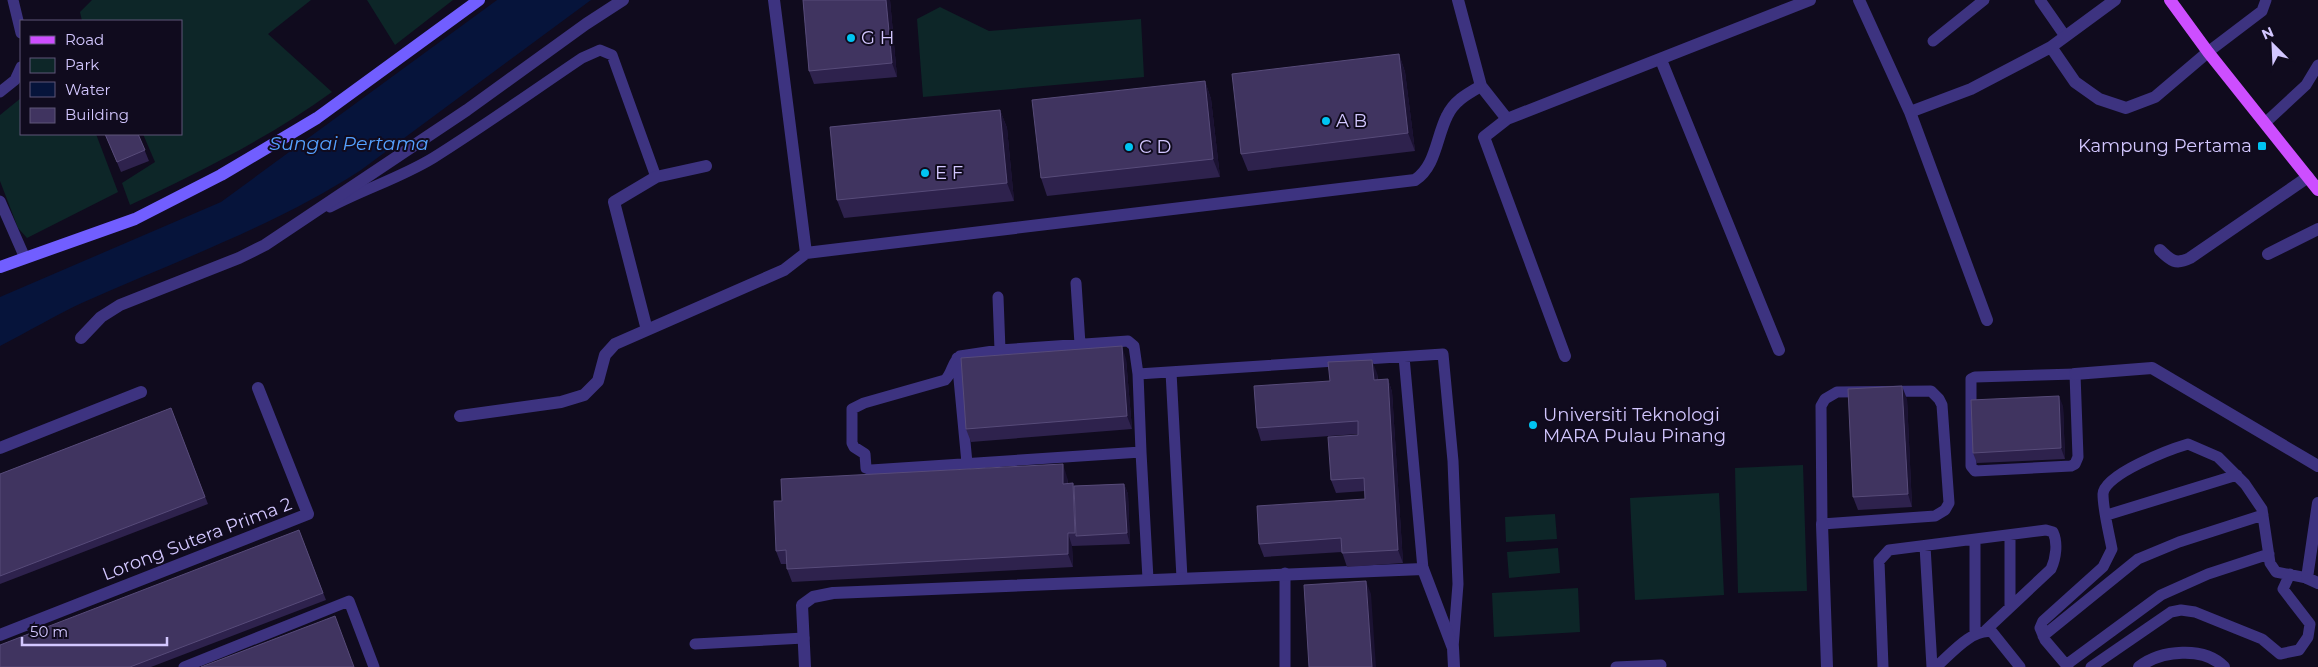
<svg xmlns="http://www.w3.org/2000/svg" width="2318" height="667" font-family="Montserrat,sans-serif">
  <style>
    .green { fill: #0d2628 }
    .water { fill: #06143b }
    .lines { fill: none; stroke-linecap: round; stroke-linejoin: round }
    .lane { stroke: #3d3380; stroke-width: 11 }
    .street { stroke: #3d3380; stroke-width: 12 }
    .secondary { stroke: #715eff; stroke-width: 12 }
    .primary { stroke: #cd4eff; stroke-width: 12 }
    .wall { fill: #2e224d }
    .shaded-wall { fill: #1b1232 }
    .building { fill: #403460; stroke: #574b79 }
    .poi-dot { fill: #00c4f2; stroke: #100b1e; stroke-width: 2 }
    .labels { text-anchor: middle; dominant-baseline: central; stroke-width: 4; stroke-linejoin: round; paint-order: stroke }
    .poi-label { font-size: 18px; fill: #d3c7ff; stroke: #100b1e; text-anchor: start }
    .street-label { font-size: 18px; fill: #d3c7ff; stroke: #100b1e }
    .water-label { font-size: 19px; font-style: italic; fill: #55a1ff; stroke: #100b1e }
  </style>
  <rect width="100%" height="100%" fill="#100b1e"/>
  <path class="green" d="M92,0H311L268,34L332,92C270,137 200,172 130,205L122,183L155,162L143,134H181V21H82L80,12Z
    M367,0H453L395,45Z
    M940,7L989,31L1141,19L1144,77L923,97L917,19Z
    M21,98V134H96L118,192L27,238L18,228L0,181V115Z
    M1803,465L1807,591L1738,593L1735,468Z
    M1719,493L1724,595L1635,600L1630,498Z
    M1555,514L1557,539L1506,542L1505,517Z
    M1558,548L1560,573L1509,578L1507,552Z
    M1578,588L1580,632L1494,637L1492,593Z"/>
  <path class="water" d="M497,0H591L361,170C275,226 178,260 84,302C55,315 28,332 0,346V297L221,202Z"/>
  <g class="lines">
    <path class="lane" d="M13,0L21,33
      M2040,0L2065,36
      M1933,41L1984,0
      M2208,52L2262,11L2266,0
      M0,92L15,80L21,67
      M2265,123L2306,85L2318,65
      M0,201L25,258
      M330,207C364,189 400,178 433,158C484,126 533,91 582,58L600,50L612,55L656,177
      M1076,283L1080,344
      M998,297L1000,350
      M1404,357L1423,569
      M957,358L967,463
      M1171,372L1182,578
      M1138,374L1134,346L1128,341L1000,350L960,356C952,362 952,374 945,380L864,403L852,409V443L854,447L865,454L866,468L871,470L1141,452L1148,579
      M2075,374L2078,457L2075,464L2071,466L1975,471L1971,466V379L1975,377Z
      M1931,391L1939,399L1942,405L1949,503L1945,510L1935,516L1822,524L1821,406L1825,399L1837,392Z
      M1141,452L1138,374L1443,354L1453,461L1458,584L1453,648
      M2107,515L2237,475
      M2010,535V607
      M1925,546L1932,667
      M1285,573V667
      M1975,634V539
      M2043,636L2138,559L2179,542L2263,515
      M695,644L804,638
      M2066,665L2161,595L2208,574L2269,554
      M184,667L349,601L374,667
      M1616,667L1661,665
      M1883,667L1879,561L1889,550L2046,530L2053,532C2058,543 2056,558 2051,569L1986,630
      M1936,667C1950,655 1972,628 1992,632L2020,667
      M2068,667L2045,640L2040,628L2043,621L2103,567L2112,549C2109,533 2103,510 2103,494C2104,474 2171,449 2188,444L2218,457L2245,484L2262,509L2270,563L2276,572L2307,578
      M2091,667L2171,612L2181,610L2195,612L2262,639L2280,654L2299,650L2308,637L2310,624L2283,589L2290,574"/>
    <path class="street" d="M774,0L806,253L1415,180C1436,166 1436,138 1447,116C1454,101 1467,94 1481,86
      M1458,0L1481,86L1507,119
      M1859,0L1910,112L1987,320
      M2051,47L2075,82L2099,99L2126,108L2155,97L2208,52
      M1661,60L1779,350
      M1910,112L1971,89L2051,47L2115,0
      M2160,250C2171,261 2176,265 2190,258L2308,177
      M2268,254L2318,229
      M647,330L614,202L656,177L706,166
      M81,338L101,317L120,305L239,258L265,245L467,110L586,24L623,0
      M1565,356L1484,137L1507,119L1810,0
      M2075,374L2152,368L2318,466
      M460,416L561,402L584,395L598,381L605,355L615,344L784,270L806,253
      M0,448L141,392
      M2318,503L2307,578L2318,583
      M1822,524L1827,667
      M0,635L308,514L258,388
      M805,667L802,605L813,597L833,593L1423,569L1453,648L1454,667
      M2139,667C2161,650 2204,646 2224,667"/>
    <path class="secondary" d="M0,267L135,219L221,175L317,118L479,0"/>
    <path class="primary" d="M2170,0L2208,52L2318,190"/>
  </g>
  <path class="wall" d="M803,0H890L897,77L814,84L809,71Z
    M1399,54L1405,72L1415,151L1248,171L1241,154Z
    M1205,81L1211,99L1220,177L1047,196L1041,178Z
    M1000,110L1007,128L1014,201L844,218L837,200Z
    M105,134H138L149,161L121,172Z
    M1126,359L1132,429L971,442L966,429Z
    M1377,373L1378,380L1388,379L1392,392L1403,563L1347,567L1342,552L1264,557L1259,544L1365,499V491L1336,493L1331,480L1358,434L1261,441L1257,428L1330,381Z
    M1907,399L1912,507L1858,510L1853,497Z
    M2063,406L2065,459L1977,463L1973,453Z
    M171,408L208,504L0,584V474Z
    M1067,477L1068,484L1073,483L1074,486L1124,484L1128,494L1130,544L1072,546L1073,567L792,582L787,569V564H781L776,551Z
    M299,530L326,600L151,667H0Z"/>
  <path class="shaded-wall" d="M886,0H890L897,77L892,63Z
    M1399,54L1405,72L1415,151L1408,133Z
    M1205,81L1211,99L1220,177L1213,159Z
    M1000,110L1007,128L1014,201L1007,183Z
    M1122,346L1126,359L1132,429L1127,416Z
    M1372,360L1377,373L1378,393L1374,380Z
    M1388,379L1392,392L1403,563L1398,550Z
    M1902,386L1907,399L1912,507L1908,494Z
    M2059,396L2063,406L2065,459L2061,448Z
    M1063,464L1067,477L1068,497L1063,484Z
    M1073,483L1078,497L1076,536L1075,533Z
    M1124,484L1128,494L1130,544L1127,533Z
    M1068,533L1072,546L1073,567L1068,554Z
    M1366,581L1371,594L1376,667H1372Z"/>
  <path class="building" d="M803,0H886L892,63L809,71Z
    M1399,54L1408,133L1241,154L1232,74Z
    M1205,81L1213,159L1041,178L1032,100Z
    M1000,110L1007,183L837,200L830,127Z
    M105,134H138L145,150L117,162Z
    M1122,346L1127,416L966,429L961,358Z
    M1372,360L1374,380L1388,379L1398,550L1342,553L1341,538L1259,544L1257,506L1365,499L1364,478L1331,480L1328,437L1358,435V421L1257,428L1254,386L1330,381L1328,362Z
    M1902,386L1908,494L1853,497L1848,389Z
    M2059,396L2061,448L1973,453L1971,400Z
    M171,408L205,497L0,576V474Z
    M1063,464V484L1073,483L1075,533H1068V554L787,569L786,550L776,551L774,501H782L781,479Z
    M1124,484L1127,533L1076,536L1074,486Z
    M299,530L323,593L130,667H0V645Z
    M1366,581L1372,667H1309L1304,585Z
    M335,616L354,667H201Z"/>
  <g class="poi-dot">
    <circle cx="851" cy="38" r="5"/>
    <circle cx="1326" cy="121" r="5"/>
    <rect x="2257" y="141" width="10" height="10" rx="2.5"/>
    <circle cx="1129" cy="147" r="5"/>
    <circle cx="925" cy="173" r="5"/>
    <circle cx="1533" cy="425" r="5"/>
  </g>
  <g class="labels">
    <g class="poi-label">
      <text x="861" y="38">G H</text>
      <text x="1336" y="121">A B</text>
      <text x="2252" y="146" text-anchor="end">Kampung Pertama</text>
      <text x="1139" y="147">C D</text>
      <text x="935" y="173">E F</text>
      <text x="1543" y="415">Universiti Teknologi<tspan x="1543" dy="21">MARA Pulau Pinang</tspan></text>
    </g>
    <g class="street-label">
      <text transform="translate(197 539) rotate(-21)">Lorong Sutera Prima 2</text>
    </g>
    <g class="water-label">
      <text x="349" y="143">Sungai Pertama</text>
    </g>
  </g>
  <rect x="20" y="20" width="162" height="115" fill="#100b1e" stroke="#5e5678"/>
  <rect x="30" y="36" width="25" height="8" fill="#cd4eff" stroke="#5e5678"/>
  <text x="65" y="45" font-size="15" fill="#d3c7ff">Road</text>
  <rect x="30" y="58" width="25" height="15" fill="#0d2628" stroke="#5e5678"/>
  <text x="65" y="70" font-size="15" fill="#d3c7ff">Park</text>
  <rect x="30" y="82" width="25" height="15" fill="#06143b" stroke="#5e5678"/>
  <text x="65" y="95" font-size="15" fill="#d3c7ff">Water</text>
  <rect x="30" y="108" width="25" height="15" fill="#403460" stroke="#5e5678"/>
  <text x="65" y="120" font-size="15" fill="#d3c7ff">Building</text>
  <g transform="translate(2273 45) rotate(336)" stroke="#100b1e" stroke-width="4" paint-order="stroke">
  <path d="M0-4L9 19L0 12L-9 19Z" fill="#d3c7ff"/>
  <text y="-8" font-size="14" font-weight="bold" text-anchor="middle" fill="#d3c7ff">N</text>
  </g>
  <path d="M22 637v8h145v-8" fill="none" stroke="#d3c7ff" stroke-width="2.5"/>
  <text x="30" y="637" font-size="15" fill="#d3c7ff" stroke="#100b1e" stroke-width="4" paint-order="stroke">50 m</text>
</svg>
